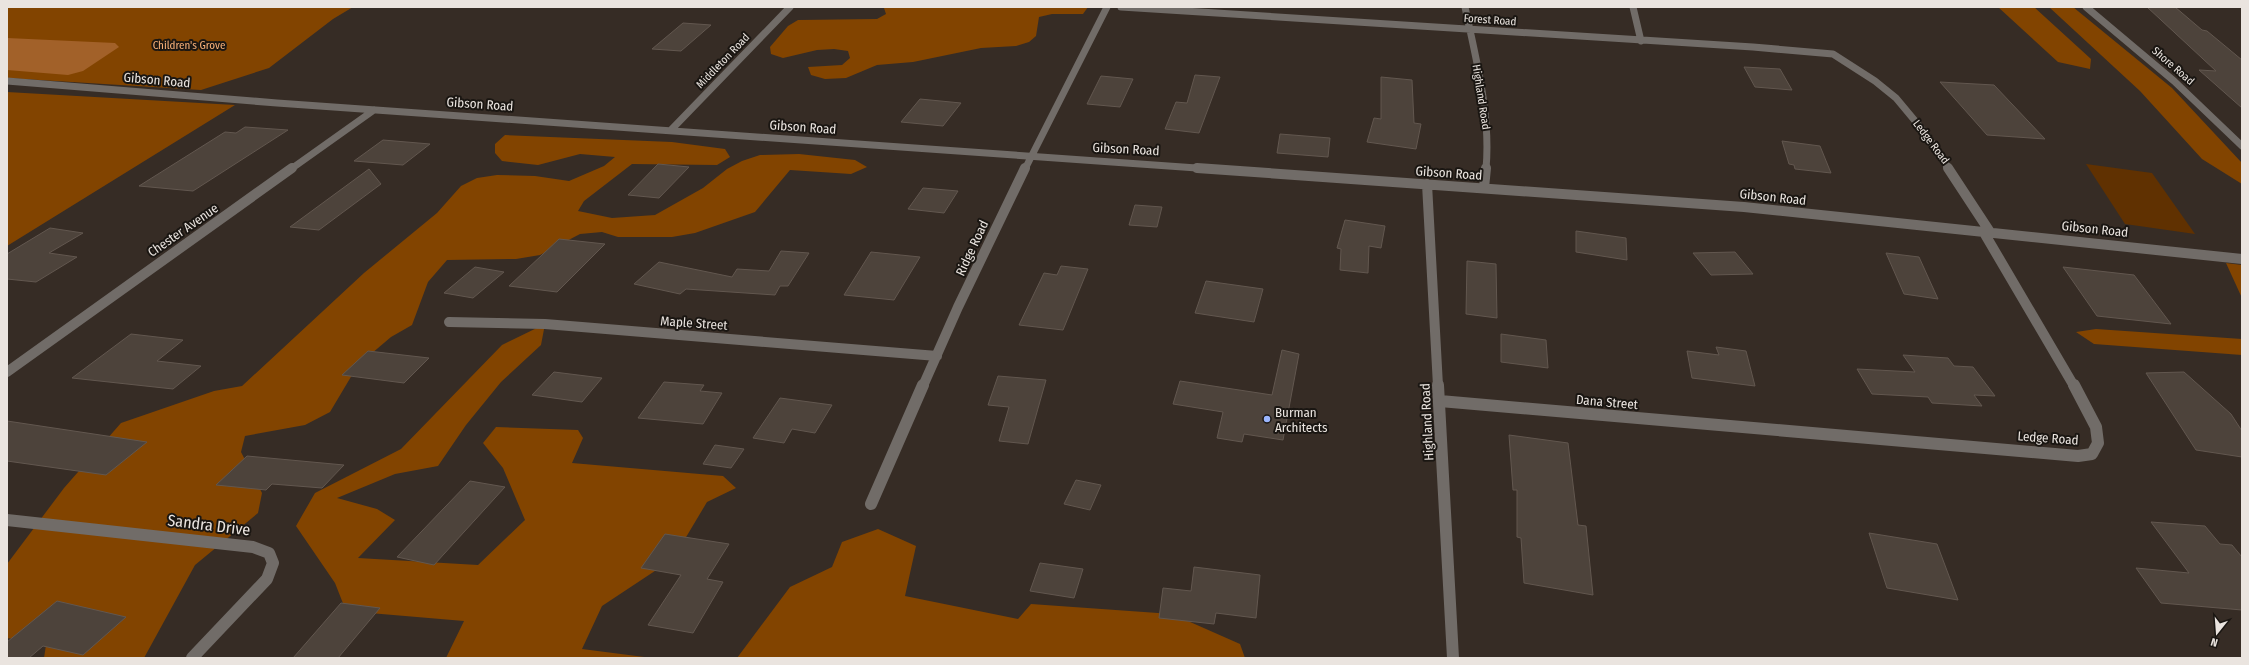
<svg xmlns="http://www.w3.org/2000/svg" width="2249" height="665" font-family="'Fira Sans Condensed',sans-serif">
  <style>
    .green { fill: #603101 }
    .forest { fill: #824400 }
    .water { fill: #a26129 }
    .building { fill: #4d433b; stroke: #62574f }
    .lines { fill: none; stroke-linecap: round; stroke-linejoin: round }
    .minor-far2 { stroke: #716c68; stroke-width: 7 }
    .minor-far1 { stroke: #716c68; stroke-width: 10 }
    .minor { stroke: #716c68; stroke-width: 12 }
    .poi-dot { fill: #9ab5fd; stroke: #1a1612; stroke-width: 1.5 }
    .labels { text-anchor: middle; dominant-baseline: central; stroke-width: 4; stroke-linejoin: round; paint-order: stroke }
    .far-street-label { font-size: 11px; fill: #eae4df; stroke: #1a1612 }
    .far-park-label { font-size: 11px; fill: #fbb37a; stroke: #1a1612 }
    .street-label { font-size: 13px; fill: #eae4df; stroke: #1a1612 }
    .poi-label { font-size: 13px; fill: #eae4df; stroke: #1a1612; text-anchor: start }
    .near-street-label { font-size: 16px; fill: #eae4df; stroke: #1a1612 }
  </style>
  <rect width="100%" height="100%" fill="#362c25"/>
  <path class="green" d="M2086,164L2152,173L2195,234L2125,224Z"/>
  <path class="forest" d="M7,7H353L333,19L269,68L201,90L7,78Z
    M881,7H1088L1083,14H1052L1039,17L1036,36L1029,42L1016,46L981,48L913,62L877,65L846,78L825,79L811,75L808,67L842,65L850,58L848,51L834,49L817,50L783,58L771,54L770,47L788,26L798,20L877,19L886,14L884,8Z
    M1998,7H2034L2091,59L2090,69L2058,62Z
    M2049,7H2073L2172,88L2242,163V184L2202,159L2140,91Z
    M7,92L235,105L7,246Z
    M505,135L672,142L725,149L730,157L717,165L632,164L584,201L578,211L612,218L655,215L703,188L727,169L742,161L760,155L799,154L855,160L867,167L851,174L790,170L755,212L695,233L672,237H618L602,232L580,234L540,255L516,259L447,260L428,282L412,325L391,337L358,365L330,412L305,425L245,436L241,452L262,493L258,513L195,565L144,658H44L46,645L7,638V564L64,488L121,423L214,391L242,386L364,273L437,213L461,186L477,178L497,175L535,176L569,181L604,166L615,157L580,154L538,165L502,161L495,153V144Z
    M2226,263L2242,265V298Z
    M545,324L541,345L501,382L466,425L438,466L395,474L337,498L377,509L395,520L358,558L478,565L525,520L503,468L483,443L496,427L578,430L583,438L572,463L723,476L736,488L707,502L673,559L602,606L582,649L652,658H446L464,621L346,611L335,583L296,526L315,493L401,449L502,345Z
    M2096,329L2242,339V355L2094,344L2076,332Z
    M878,529L916,546L905,596L1018,619L1031,604L1172,614L1240,644L1245,658H737L790,587L832,567L842,542Z"/>
  <path class="water" d="M7,38L115,43L119,47L83,71L68,75L7,70Z"/>
  <path class="building" d="M2147,7H2175L2202,30L2207,31L2242,60V108L2199,70L2216,71Z
    M683,23L711,25L681,51L652,49Z
    M1744,67L1780,69L1792,90L1755,87Z
    M1195,75L1220,77L1199,133L1165,129L1176,102L1187,103Z
    M1101,76L1133,79L1120,107L1087,104Z
    M1381,77L1412,80L1414,123L1421,124L1416,149L1367,142L1374,118L1381,119Z
    M1940,82L1994,85L2045,139L1987,135Z
    M920,99L961,103L943,126L901,122Z
    M245,127L288,130L193,191L139,186L225,132L236,133Z
    M1280,134L1330,138L1328,157L1277,153Z
    M383,140L430,144L403,165L354,161Z
    M1782,141L1820,146L1831,173L1795,169L1794,165L1789,164Z
    M658,164L689,167L659,198L628,195Z
    M369,169L381,184L319,230L290,227Z
    M923,188L958,191L944,213L908,209Z
    M1135,205L1162,207L1157,227L1129,225Z
    M1345,220L1385,226L1381,248L1369,246L1368,273L1340,270L1341,249L1337,248Z
    M50,228L83,233L49,253L77,257L36,282L7,279V254Z
    M1576,231L1626,238L1627,260L1576,252Z
    M559,239L605,244L557,292L509,286Z
    M781,251L809,253L788,286H780L775,295L686,289L680,294L634,284L659,262L732,277L737,269L769,271Z
    M871,252L920,257L894,300L844,295Z
    M1735,252L1753,274L1711,275L1693,253Z
    M1886,253L1919,257L1938,299L1904,294Z
    M1467,261L1496,264L1497,318L1466,314Z
    M1061,266L1088,269L1063,330L1019,325L1044,273L1057,275Z
    M475,267L504,272L473,298L444,293Z
    M2063,267L2134,275L2171,324L2097,316Z
    M1206,281L1263,289L1254,322L1195,313Z
    M131,334L183,340L157,361L201,366L173,389L72,378Z
    M1501,334L1546,340L1548,368L1501,362Z
    M1716,347L1746,351L1755,386L1692,378L1687,351L1719,355Z
    M1282,350L1299,354L1283,440L1244,434L1242,442L1217,438L1223,412L1173,404L1180,381L1272,395Z
    M368,351L429,358L404,383L342,375Z
    M1903,355L1948,358L1954,366L1973,367L1995,396L1974,395L1982,406L1932,403L1928,397L1872,394L1857,369L1915,372Z
    M554,372L602,378L582,402L532,395Z
    M2184,372L2231,414L2242,431V457L2196,450L2146,373Z
    M998,376L1046,380L1028,444L999,441L1009,407L988,405Z
    M664,382L704,385L700,391L722,393L703,424L638,418Z
    M780,398L832,405L815,433L792,429L784,443L753,438Z
    M7,421L147,442L106,475L7,461Z
    M1509,435L1568,443L1578,525L1586,526L1593,595L1524,583L1521,538L1517,537V490H1513Z
    M715,445L744,449L731,468L703,464Z
    M247,456L344,465L322,488L272,484L266,490L216,485Z
    M1076,480L1101,485L1090,510L1064,504Z
    M470,481L505,487L434,565L397,557Z
    M2151,522L2205,526L2220,544L2232,545L2242,557V610L2161,603L2136,568L2189,573Z
    M1869,533L1937,544L1958,600L1887,588Z
    M665,534L729,544L707,579L723,582L693,633L648,625L681,575L641,568Z
    M1040,563L1083,569L1074,598L1030,591Z
    M1194,567L1260,575L1256,618L1216,613L1214,624L1159,618L1163,588L1191,591Z
    M57,601L126,617L83,655L43,646L29,658H7V642Z
    M341,603L380,608L338,658H293Z"/>
  <g class="lines">
    <path class="minor-far2" d="M1121,7L1753,47L1833,54L1875,81L1896,98L1926,134L1949,169
      M1465,7C1476,59 1491,115 1486,169
      M1633,7L1641,41
      M2086,7L2174,81L2242,146
      M7,81L277,103L1211,169
      M671,130L790,7
      M291,169L374,110
      M1025,169L1107,7"/>
    <path class="minor-far1" d="M1197,168L1744,207L2242,259
      M1948,168L1990,232
      M1427,184L1438,386
      M1484,188L1486,168
      M1983,231L2074,386
      M449,322L545,324L937,356
      M7,372L292,168
      M923,386L958,307L1025,168"/>
    <path class="minor" d="M1438,385L1453,658
      M1440,401L2078,456L2092,454L2098,443L2096,427L2074,385
      M871,504L923,385
      M7,520L253,547L269,553L273,563L267,579L192,658"/>
  </g>
  <circle class="poi-dot" cx="1267" cy="419" r="4"/>
  <g class="labels">
    <g class="far-street-label">
      <text transform="translate(1490 20) rotate(4)">Forest Road</text>
      <text transform="translate(723 61) rotate(-46)">Middleton Road</text>
      <text transform="translate(2173 66) rotate(41)">Shore Road</text>
      <text transform="translate(1481 97) rotate(81)">Highland Road</text>
      <text transform="translate(1931 142) rotate(53)">Ledge Road</text>
    </g>
    <g class="far-park-label">
      <text x="189" y="45">Children's Grove</text>
    </g>
    <g class="street-label">
      <text transform="translate(157 80) rotate(5)">Gibson Road</text>
      <text transform="translate(480 104) rotate(4)">Gibson Road</text>
      <text transform="translate(803 127) rotate(4)">Gibson Road</text>
      <text transform="translate(1126 149) rotate(3)">Gibson Road</text>
      <text transform="translate(1449 173) rotate(4)">Gibson Road</text>
      <text transform="translate(1773 197) rotate(6)">Gibson Road</text>
      <text transform="translate(2095 229) rotate(6)">Gibson Road</text>
      <text transform="translate(183 230) rotate(-35)">Chester Avenue</text>
      <text transform="translate(972 248) rotate(-65)">Ridge Road</text>
      <text transform="translate(694 323) rotate(4)">Maple Street</text>
      <text transform="translate(1607 402) rotate(5)">Dana Street</text>
      <text transform="translate(1427 422) rotate(-93)">Highland Road</text>
      <text transform="translate(2048 438) rotate(4)">Ledge Road</text>
    </g>
    <g class="poi-label">
      <text x="1275" y="412">Burman<tspan x="1275" dy="15">Architects</tspan></text>
    </g>
    <g class="near-street-label">
      <text transform="translate(209 525) rotate(7)">Sandra Drive</text>
    </g>
  </g>
  <rect width="2249" height="665" fill="none" stroke="#eae4df" stroke-width="16"/>
  <g transform="translate(2217 633) rotate(197)" stroke="#1a1612" stroke-width="3" paint-order="stroke">
  <path d="M0-3L7 15L0 10L-7 15Z" fill="#eae4df"/>
  <text y="-6" font-size="11" font-weight="bold" text-anchor="middle" fill="#eae4df">N</text>
  </g>
</svg>
